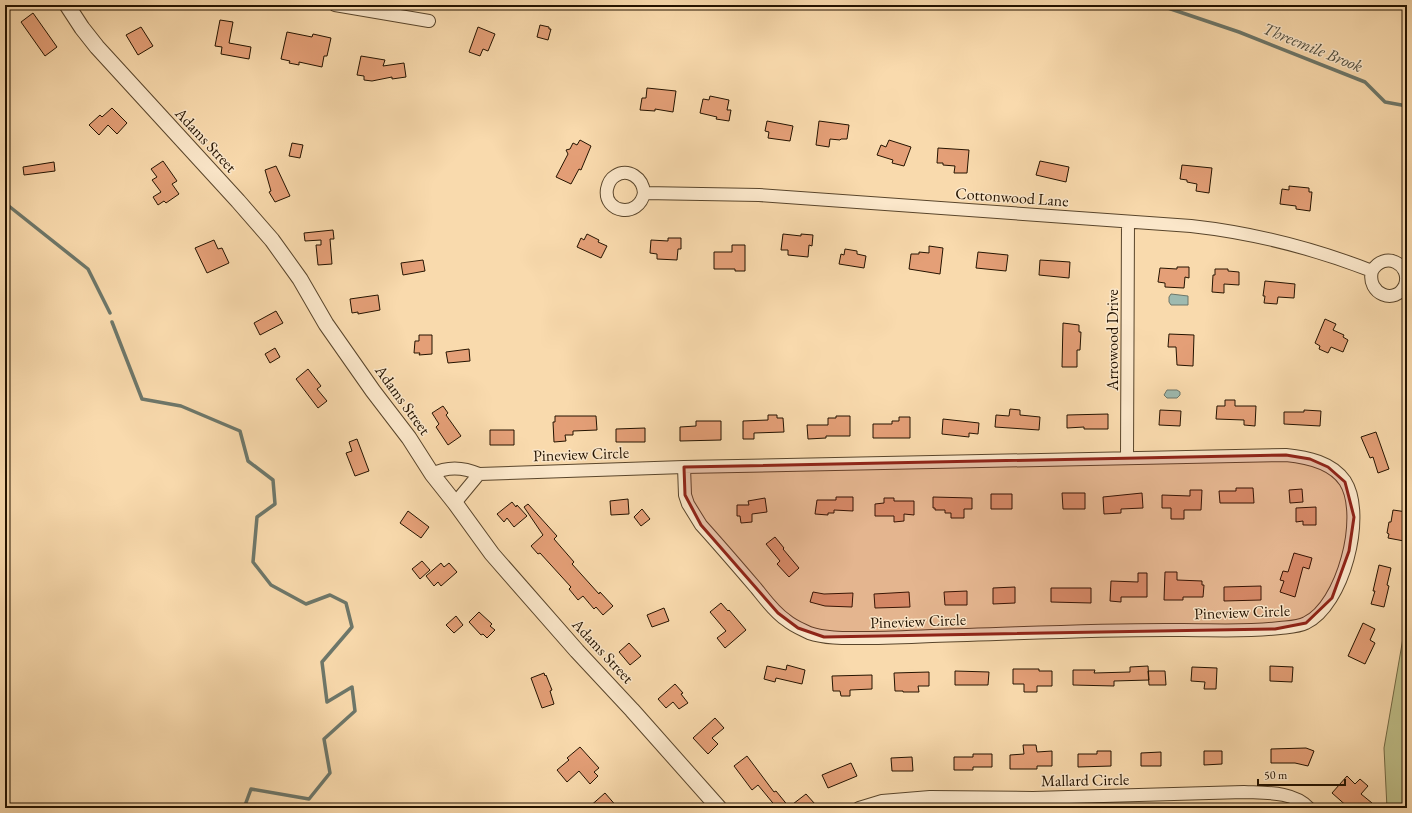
<svg xmlns="http://www.w3.org/2000/svg" width="1412" height="813" viewBox="0 0 1412 813" font-family="'EB Garamond',serif">
<rect width="100%" height="100%" fill="#f9daad"/>
<filter id="stains"><feTurbulence type="fractalNoise" baseFrequency=".005" numOctaves="4"/><feColorMatrix values="0 0 0 0 .2 0 0 0 0 .09 0 0 0 0 .02 0 0 0 .5 -.17"/></filter>
<radialGradient id="worn" r=".72"><stop offset=".6" stop-color="#630" stop-opacity="0"/><stop offset="1" stop-color="#630" stop-opacity=".3"/></radialGradient>
<path fill="#bfbf89" stroke="#726944" d="M1407,615V808H1387L1384,748Z"/>
<path fill="#9ebab0" stroke="#6d776a" d="M1171,294L1188,296V305H1171L1169,302V297Z
M1167,390H1177L1180,392V395L1177,398H1167L1164,395Z"/>
<g fill="none" stroke-linecap="round" stroke-linejoin="round">
<path stroke="#6d776a" stroke-width="3.5" d="M1159,5L1239,32L1365,82L1385,102L1407,106
M5,188V190
M5,203L88,269L110,313
M112,322L142,399L181,406L240,431L248,461L273,480L275,504L257,517L253,562L271,585L306,604L330,595L346,603L352,627L322,662L327,702L352,687L355,711L324,739L330,773L309,799L251,789L244,808"/>
</g>
<path fill="#e49f77" stroke="#241300" d="M33,13L57,47L45,56L21,22Z
M220,20L233,22L229,43L251,47L249,59L221,54L222,47L215,46Z
M540,25L549,27V29H551L548,40L537,37Z
M141,27L153,46L138,55L126,35Z
M478,27L495,34L488,51L483,49L480,56L469,52Z
M287,32L312,37L313,34L331,38L327,56H324L322,67L299,62V65L289,63L290,61L281,59Z
M361,56L385,60L383,66L404,63L406,77L392,79V77L372,81L364,80V76L357,75Z
M647,88L676,91L673,112L655,109V111L640,110L642,98H646Z
M710,96L729,100L727,110H731L729,121L716,119L717,117L700,113L703,99L709,100Z
M112,108L127,123L117,134L108,125L99,135L89,125L100,115L102,117Z
M767,121L793,126L790,141L768,138L769,132L765,131Z
M819,121L849,125L847,139H841L840,140L830,139L829,147L816,145Z
M580,140L591,146L581,170L579,169L571,184L556,177L568,154L566,150L570,149L573,143L577,145Z
M889,140L911,147L904,166L892,163L893,160L877,155L881,145L886,147Z
M292,143L303,145L300,158L289,156Z
M938,148L969,150L967,173H954L955,166L943,165V163H937Z
M163,161L177,181L172,184L179,194L166,203L164,201L158,205L153,197L161,192L152,180L157,177L151,169Z
M1040,161L1069,167L1066,182L1036,175Z
M54,162L55,171L24,175L23,167Z
M1182,165L1212,168L1209,193L1196,191L1197,184L1187,182V180L1180,179Z
M276,166L290,196L275,202L269,192L271,191L265,170Z
M1289,186L1309,188V192H1312L1310,211L1296,209V206L1280,204L1282,189L1289,190Z
M333,230L334,239H330L332,264L318,265L316,245H321V240L305,241L304,233Z
M587,234L599,240L598,242L607,246L601,258L577,247L581,238L584,240Z
M783,234L801,236V234L813,235L812,246L809,245L808,257L788,255V250H781Z
M668,238H681V249H678L677,260L657,259V254L650,253L651,240L668,241Z
M214,240L218,249L222,248L229,263L207,273L195,248Z
M732,245H745V271H735V269H714V252H732Z
M929,246L943,248L940,274L909,269L911,254H919V252L929,253Z
M845,249L857,251V254L866,256L864,268L839,264L841,254L844,255Z
M978,252L1008,255L1006,271L976,268Z
M423,260L425,271L403,275L401,263Z
M1040,260L1070,262L1069,278L1039,275Z
M1177,267H1189V278L1185,277L1184,288L1165,287V283L1158,282L1160,268L1177,269Z
M1215,269H1228V271L1239,272V285L1224,284V293L1212,292L1213,275H1215Z
M1265,281L1295,284L1294,298L1278,297L1277,304L1264,303L1265,296H1263Z
M378,295L380,310L358,314V312L352,313L350,299Z
M276,311L283,323L260,335L254,323Z
M1325,319L1336,324L1333,330L1344,335L1343,337L1348,340L1343,352L1331,347L1328,353L1319,349L1320,346L1315,343Z
M1063,323L1079,325V332H1081L1080,350H1077V367H1062Z
M1169,334L1194,335L1193,366L1177,365L1176,347H1168Z
M419,335H432V354L419,355L420,353H414L415,341H419Z
M275,348L280,357L270,363L265,354Z
M469,349L470,361L448,363L446,352Z
M308,369L321,386L317,389L327,401L318,408L296,379Z
M1225,400H1235V406H1256L1255,426L1244,425V420L1216,419L1217,406H1225Z
M443,406L448,413L446,415L461,436L448,445L436,427L439,424L432,413Z
M1010,409L1020,410V415L1040,417L1039,430L995,427L996,415L1009,416Z
M1160,410L1181,411L1180,426L1159,425Z
M1304,410L1321,411L1320,426L1284,424V412H1304Z
M1108,414V429H1084V427L1067,428V415Z
M768,415H777V418H783L784,432L754,433V439H743V421L768,420Z
M555,416H596L597,430L573,431V435H565L566,441L554,442L553,422H555Z
M836,416H850V436H826V438L808,439L807,425H828V418H836Z
M899,417H910V438H873V424H892V421H899Z
M943,419L979,423L978,434L969,433V437L942,434Z
M696,421H721V440L680,441V427L696,426Z
M645,428V442H616V429Z
M490,430H514V445H490Z
M1376,432L1389,469L1378,473L1373,457L1370,458L1361,437Z
M357,439L369,471L355,476L346,453L352,451L349,442Z
M1236,488H1253L1254,503H1220L1219,491H1236Z
M1302,489L1303,502L1290,503L1289,490Z
M1190,490H1202L1201,510H1184V519H1171V508H1162V495L1190,496Z
M1062,493H1085V509H1063Z
M1142,493L1143,508L1121,509V513L1104,514L1103,497Z
M991,494H1012V509H991Z
M836,497H853V511L834,510V513H828V515L815,514L817,500H836Z
M933,497L972,498V509H964V518H951V513H945V510H935V508H933Z
M765,498L767,512L752,514V522L741,523L740,516H737V505H749L748,501Z
M884,498H894V501H914V515L904,514V521L894,522V516H875V504L884,503Z
M628,499L629,514L611,515L610,501Z
M512,502L516,507L517,505L527,516L514,527L507,518L504,522L497,514Z
M528,504L557,536L554,539L574,562L572,564L599,594L600,592L613,606L603,615L596,607L594,609L583,596L578,600L569,589L571,587L540,553L538,554L531,546L543,535L524,507Z
M1316,507V525H1303V521L1296,522V508Z
M642,509L650,519L641,526L634,517Z
M1393,510L1407,512V524L1404,541L1388,538L1389,534L1387,533L1389,522H1391Z
M408,511L429,527L421,538L400,523Z
M775,537L784,548L783,549L799,568L789,577L777,564L780,561L766,544Z
M1294,553L1312,558L1309,569L1303,567L1295,597L1280,592L1284,581L1280,580L1283,571L1288,572Z
M422,561L430,570L420,579L412,569Z
M441,563L444,567L449,563L457,572L441,586L438,582L434,586L426,576Z
M1379,565L1391,568L1387,585L1389,586L1384,607L1371,604L1375,591H1373Z
M1165,572H1177V580L1202,581V585H1204L1203,597H1183V600H1164Z
M1138,573H1147V597H1121V602L1110,601L1111,581L1138,582Z
M1261,586V600L1224,601V587Z
M1015,587V603L993,604V588Z
M1051,588H1091V603L1051,602Z
M967,591V605H945L944,592Z
M813,592L824,594L853,593L852,607L825,606L810,602Z
M909,592L910,607L875,608L874,594Z
M721,603L728,611L729,610L746,630L725,648L717,638L726,631L710,612Z
M664,608L669,621L652,627L647,615Z
M479,612L492,624L490,626L495,630L487,638L483,634L481,635L469,622Z
M456,616L463,625L454,633L446,625Z
M1363,623L1375,629L1370,640L1375,643L1365,664L1348,656Z
M629,643L641,656L630,665L619,652Z
M787,665L805,670L802,684L776,678L775,682L764,679L767,666L786,670Z
M1148,666L1149,680L1114,681V686L1073,685V670H1095L1094,673L1130,672V667Z
M1270,666L1293,667L1292,682L1270,681Z
M1192,667L1217,668L1216,689H1204L1205,682L1191,681Z
M1013,669H1039V671H1052V686H1037V692H1024V684H1013Z
M955,671L989,672L988,685H955Z
M1148,671H1165L1166,685H1149Z
M929,672V686H918L919,692H903V691H895L894,673Z
M544,673L545,676L546,675L552,690L550,691L554,704L542,708L531,678Z
M872,675V689L850,690V696H841L840,691H833L832,676Z
M675,684L683,693L681,694L688,703L679,709L673,702L666,708L658,699Z
M715,718L724,728L712,738L718,744L708,754L693,738Z
M1023,745H1036L1037,752L1052,751V766H1037V769H1010V755L1024,754Z
M580,747L599,768L594,772L598,776L590,784L579,771L567,782L557,770L569,760L567,758Z
M1306,748L1314,751L1308,766L1295,763H1271V749Z
M1097,751H1111V766L1078,767V754H1097Z
M1204,751H1222V764L1204,765Z
M1161,752V766H1141V753Z
M973,754H992V767H973V770H954V757H973Z
M747,756L774,792L776,791L789,807L806,794L815,804L810,808H777L758,785L752,790L734,766Z
M912,757L913,771H892L891,758Z
M851,763L857,776L828,788L822,775Z
M1347,776L1355,784L1360,779L1368,786L1361,794L1372,803L1367,808H1349L1332,793Z
M605,793L618,808H588Z"/>
<g fill="none" stroke-linecap="round" stroke-linejoin="round">
<g stroke="#59452b" stroke-width="14">
<path id="minor" d="M335,5L429,21
M644,193C643,178 628,167 615,176C610,179 608,184 607,189C603,213 639,219 644,193L759,195L1191,226C1254,233 1313,248 1372,271C1366,294 1396,306 1405,285C1412,264 1384,250 1372,271
M1127,458L1128,222
M432,474C448,466 463,467 479,474L684,467L685,495L688,504L701,525C720,546 738,567 756,588C765,599 774,612 786,620C793,626 801,629 809,633C827,639 847,638 866,638C888,638 910,637 932,636C1016,634 1099,629 1183,630C1215,630 1248,632 1280,628C1288,627 1298,627 1306,623C1343,606 1367,515 1345,481C1332,462 1307,457 1286,455L684,467
M455,503L479,474
M859,808L882,801L930,797L1033,798L1244,792C1265,793 1293,791 1309,808"/>
</g>
<g stroke="#59452b" stroke-width="17">
<path id="tertiary" d="M67,5L82,28L97,47L238,201L272,240L300,279L326,324L373,391L409,438L432,474L455,503L492,554L577,651L632,710L719,808"/>
</g>
<use href="#minor" stroke="#fbe7ca" stroke-width="12"/>
<use href="#tertiary" stroke="#fbe7ca" stroke-width="15"/>
</g>
<path fill="#8f2418" fill-opacity="0.2" stroke="#8f2418" stroke-width="3" stroke-linejoin="round" d="M1286,455L1310,459L1328,467L1345,482L1354,517L1349,551L1332,598L1306,623L1275,629L824,637L798,628L778,613L701,525L685,495L684,467Z"/>
<g text-anchor="middle" dominant-baseline="central" stroke-width="3" stroke-linejoin="round" paint-order="stroke">
<g font-size="16" fill="#241300" stroke="#fbe7ca">
<text transform="translate(206 140) rotate(47)">Adams Street</text>
<text transform="translate(1012 197) rotate(4)">Cottonwood Lane</text>
<text transform="translate(1112 340) rotate(-90)">Arrowood Drive</text>
<text transform="translate(403 400) rotate(54)">Adams Street</text>
<text transform="translate(581 454) rotate(-2)">Pineview Circle</text>
<text transform="translate(1242 612) rotate(-2)">Pineview Circle</text>
<text transform="translate(918 621) rotate(-2)">Pineview Circle</text>
<text transform="translate(603 651) rotate(47)">Adams Street</text>
<text transform="translate(1085 780) rotate(-1)">Mallard Circle</text>
</g>
<g font-size="17" font-style="italic" fill="#4f4d3e" stroke="#fbe7ca">
<text transform="translate(1313 47) rotate(22)">Threemile Brook</text>
</g>
</g>
<rect width="1412" height="813" fill="none" stroke="#f9daad" stroke-width="20"/>
<rect x="6" y="6" width="1400" height="801" fill="none" stroke="#241300" stroke-width="2"/>
<rect x="10" y="10" width="1392" height="793" fill="none" stroke="#241300"/>
<path d="M1258 779v6h87v-6" fill="none" stroke="#241300" stroke-width="2"/>
<text x="1264" y="779" font-size="12" fill="#241300" stroke="#fbe7ca" stroke-width="3" paint-order="stroke">50 m</text>
<rect width="100%" height="100%" filter="url(#stains)"/>
<rect width="100%" height="100%" fill="url(#worn)"/>
</svg>
